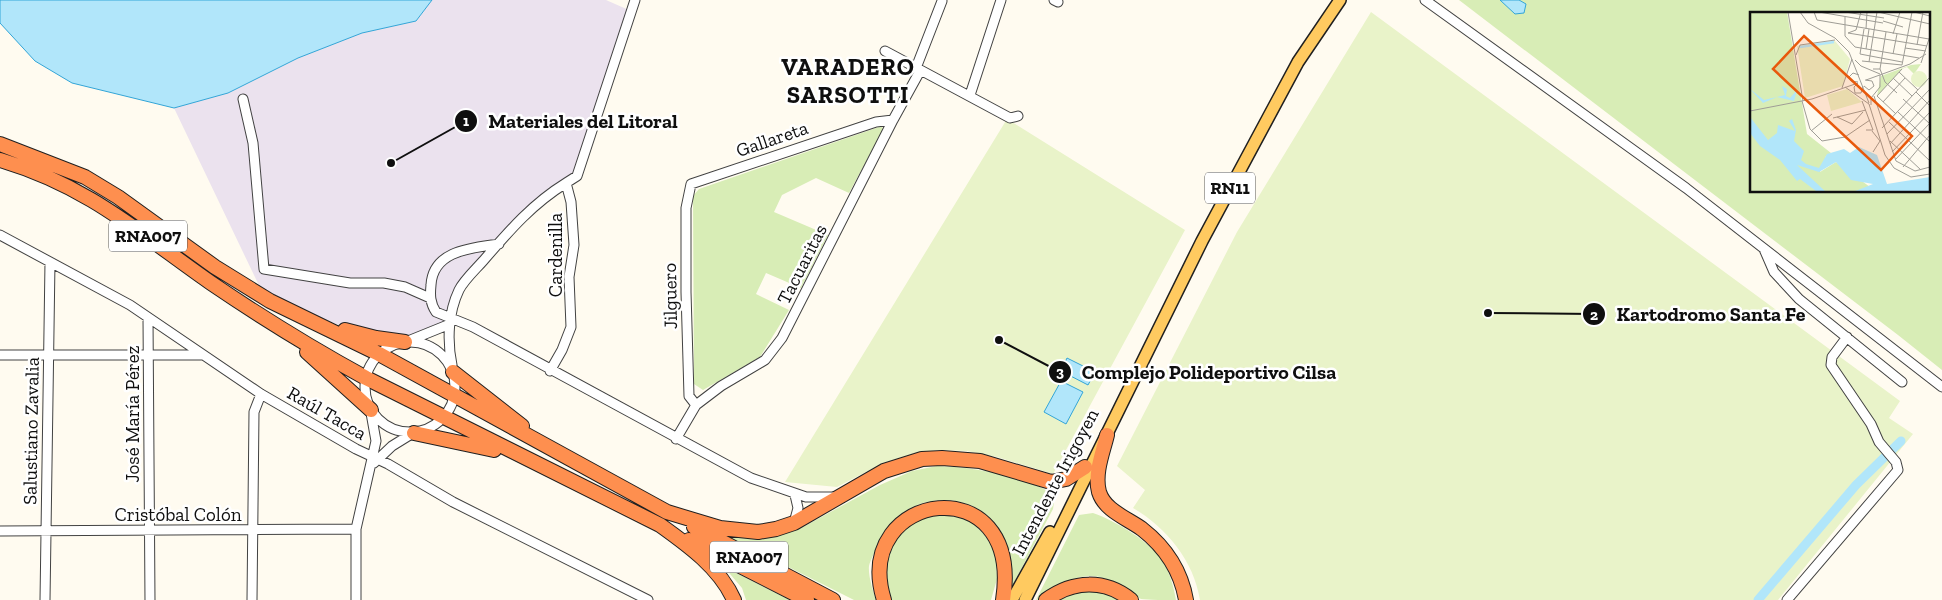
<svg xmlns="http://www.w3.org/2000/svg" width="1942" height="600" viewBox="0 0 1942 600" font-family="'Zilla Slab',serif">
<rect width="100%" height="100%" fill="#fffbf0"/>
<path fill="#ebe2ee" d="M432,0H606L631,11L577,176L545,196L460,287L451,318L405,342L367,336L264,296L174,108L228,93L298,58L362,33L416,21Z"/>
<path fill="#d8edb6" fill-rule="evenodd" d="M1459,0H1942V370L1898,335ZM1751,14H1928V191H1751Z
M882,126L883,130L849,193L816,178L782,195L774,212L828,235L801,288L766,273L756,294L789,310L760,357L703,390L694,384L693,196L699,189Z
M937,466C971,467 1027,475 1055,496L1053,509L1010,590C1010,578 1012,563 1009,551C991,483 899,484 876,548C874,554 870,561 869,566C868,576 873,591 876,600H854L717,531L766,538L803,527L880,485L912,471Z
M1093,513C1114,520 1153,543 1164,563C1170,573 1174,589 1176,600C1167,600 1148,600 1141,599C1121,589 1107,572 1081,577C1063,580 1048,598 1036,600L1079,515Z
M940,514L968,519L984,534L996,553L997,579L991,600H892C876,573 894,529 921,517C927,515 934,515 940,514Z
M724,567L790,600H746L742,588Z
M1086,589L1101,591L1121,600H1054Z"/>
<path fill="#e9f3c9" d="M1371,12L1900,401L1889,418L1913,434L1778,600H1200C1194,561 1166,527 1133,508L1145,490L1117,466L1237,232Z
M1007,119L1185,230L1053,474L997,457L967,451L940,450L915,453L883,463L837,487L785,482Z"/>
<path fill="#b1e6fa" stroke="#33a5d7" d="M0,0H432L416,21L362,33L298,58L228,93L174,108L72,83L35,61L0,23Z
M1500,0H1519L1526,4L1524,13L1515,14Z
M1067,358L1095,372L1088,385L1061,371Z
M1061,381L1083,392L1066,424L1044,412Z"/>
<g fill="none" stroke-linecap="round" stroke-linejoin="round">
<path stroke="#b1e6fa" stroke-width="9" d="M1758,600L1856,485L1901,441"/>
<g stroke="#424242" stroke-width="11">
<path id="minor" d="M1054,0L1058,2
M1425,0L1686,188L1942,387
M885,51L1010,118L1018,116
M916,68L942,1
M970,95L1001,0
M243,99L253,143L264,269L350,283H384L405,287L430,298
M0,235L130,305L261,394L356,449L388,464L453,502L648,600
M499,244C472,248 433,250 431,285C430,295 430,303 436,312L473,327L751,478L806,497H835
M1764,249L1774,272L1799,299L1902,382
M148,318L150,600
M408,341L450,324
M365 387a45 45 0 1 1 90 0a45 45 0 1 1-90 0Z
M0,355H202
M452,365C447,341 448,313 459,290C464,280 475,270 483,261C509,231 532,204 566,183
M550,371L562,350L571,327L569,277L574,245L571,202L566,183L577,176L635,0
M696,405L689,396L686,292V208L691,184L876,122L893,120
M676,439L696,405L721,386L765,360L782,338L893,120L920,71
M374,463L392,446L413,433
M794,523L798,508L795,495
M0,531L356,529
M45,600L50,262
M252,600L254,412L261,394
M356,600V529L376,441L371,413
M1787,600L1898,470L1896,462L1879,442L1871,424L1831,365L1832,357L1847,337"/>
</g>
<g stroke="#202020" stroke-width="14">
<path id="major" d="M1012,600L1050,532
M1025,600L1202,241L1298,62L1340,0"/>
</g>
<g stroke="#202020" stroke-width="16">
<path id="highway" d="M0,144L85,177L118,197L215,267L270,301L379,354L667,512L720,528L758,532L776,529L794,523L884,471L922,459L942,458L980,461L1051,482L1066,479L1085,467
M0,160C88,186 138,232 211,283C261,317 313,349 366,378L660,525C688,545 720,568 734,600
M345,330L376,338L405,342
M307,352L371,410
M453,372L522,426
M414,433L494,450
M1107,435C1103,452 1094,473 1099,492C1105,511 1127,518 1142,529C1165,547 1181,571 1186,600
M694,527L833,600
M689,540L807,600
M884,600C850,490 1024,465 1003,600
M1046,600C1073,580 1105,579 1131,600"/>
</g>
<use href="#minor" stroke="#fff" stroke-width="9"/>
<use href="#major" stroke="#ffca60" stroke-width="11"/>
<use href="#highway" stroke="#fe8f4f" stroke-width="14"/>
</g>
<g text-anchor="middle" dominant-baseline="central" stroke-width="5" stroke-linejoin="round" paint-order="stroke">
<g fill="#fff" stroke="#575757" stroke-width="1">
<rect x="1205" y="172.5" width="50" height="31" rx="4"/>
<rect x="109" y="220.5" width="78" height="31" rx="4"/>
<rect x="710" y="541.5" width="78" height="31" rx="4"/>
</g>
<g font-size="18" font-weight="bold" fill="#0f0f0f">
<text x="1230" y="188">RN11</text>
<text x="148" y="236">RNA007</text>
<text x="749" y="557">RNA007</text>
</g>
<g font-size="19" fill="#0f0f0f" stroke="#fff">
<text transform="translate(772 139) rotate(-19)">Gallareta</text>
<text transform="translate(555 255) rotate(-90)">Cardenilla</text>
<text transform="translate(802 264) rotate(-63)">Tacuaritas</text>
<text transform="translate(670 296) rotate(-91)">Jilguero</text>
<text transform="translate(327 413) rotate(30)">Raúl Tacca</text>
<text transform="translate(132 414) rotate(-90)">José María Pérez</text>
<text transform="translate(31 431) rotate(-89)">Salustiano Zavalia</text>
<text transform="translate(1055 482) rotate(-62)">Intendente Irigoyen</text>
<text x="178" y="514">Cristóbal Colón</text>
</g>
<g font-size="24" font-weight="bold" letter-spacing="1" fill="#0f0f0f" stroke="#fff">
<text x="848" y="66">VARADERO<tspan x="848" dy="28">SARSOTTI</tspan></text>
</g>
</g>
<g transform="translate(1750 12)">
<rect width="180" height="180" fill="#fffbf0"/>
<path d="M0,0H37L57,122L81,141L76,144L70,160L86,150L120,175L103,180H0ZM171,52L164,62L157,55L152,57L127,84L131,64L161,53Z" fill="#d8edb6"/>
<path d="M85,29L100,47L93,74L55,86L47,34ZM161 67a8 8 0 1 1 16 0a8 8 0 1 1-16 0ZM97,77L112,90L81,99L77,83Z" fill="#e9f3c9"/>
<path d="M32,74L37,77L36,84L40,86L47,78L44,89L27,85L13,91L0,77L14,88L35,83ZM0,105L18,128L27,121L28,113L45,119L39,109L42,107L46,118L44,129L54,139L51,148L56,152L69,156L77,142L94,137L100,141L109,135L127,143L137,172L180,165V180H103L123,172L101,168L86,150L69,160L47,153L76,180L66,179L50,167L47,169L30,148L10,134L0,121Z" fill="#b1e6fa"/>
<path fill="none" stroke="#b1e6fa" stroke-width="2.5" d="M50,35L84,30"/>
<path fill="none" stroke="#9f9d96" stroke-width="1" d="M38,0L53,89M50,0L58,11L85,26L99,40L119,91M64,0L67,8L179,27M69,0L133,11M95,0L134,6M128,0L180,12M164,0L180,4M95,5V24L105,35L169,46M133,9L153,15M114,17L110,42L152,50M116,17L117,0M98,21L177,34M98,21L106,18L111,0M143,22L150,0M167,33L173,0M155,36L176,39M116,37L119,17M143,42L147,22M46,43L50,33L85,28M105,48L111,54L130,62M112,49L152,53L162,0M119,50L127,0M171,51L180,24M123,57H130L136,20M130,57L135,70L147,81M149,60L168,78M143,66L162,84M116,68L160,52L176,42M108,70L101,69L99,65L103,61L109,63M108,71L104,75L105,81H111L113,74M114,74L119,78L124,74L122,69L115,68M95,75L119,92L135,143L144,156L161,165L180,162M92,76L102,47M166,80L180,94M124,84L146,149L165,159L180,155M127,84L152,57M127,84L146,102M153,87L180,112M52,89L60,117L72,129L95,125L120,108M112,89L123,118H116M133,90L155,66M121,93V86L130,75V63M0,99L62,87L108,71M148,100L180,130M87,105L102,112L113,100M83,106L116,98M139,110L180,149M132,116L180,65M61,119L82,102M122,119L130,129L123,140M137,122L180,77M140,129L171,158M140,132L180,88M142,140L180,100M145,148L180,111M153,155L180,123"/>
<path fill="#e8590c" fill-opacity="0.15" stroke="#e8590c" stroke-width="2.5" d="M54,24L162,124L131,158L23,57Z"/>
<rect width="180" height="180" fill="none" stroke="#0f0f0f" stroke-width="2.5"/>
</g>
<path fill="none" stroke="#0f0f0f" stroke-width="2" d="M391 163L466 121M1488 313L1594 314M999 340L1060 372"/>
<g fill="#0f0f0f" stroke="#fff" stroke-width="2">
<circle cx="391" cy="163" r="5"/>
<circle cx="1488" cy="313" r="5"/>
<circle cx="999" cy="340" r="5"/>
<circle cx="466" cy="121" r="12"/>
<circle cx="1594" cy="314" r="12"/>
<circle cx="1060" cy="372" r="12"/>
</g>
<g font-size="15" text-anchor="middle" font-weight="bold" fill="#fff">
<text x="466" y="126">1</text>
<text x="1594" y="320">2</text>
<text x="1060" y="377">3</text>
</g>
<g font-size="20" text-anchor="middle" font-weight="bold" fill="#0f0f0f" stroke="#fff" stroke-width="5" stroke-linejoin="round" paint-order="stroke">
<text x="583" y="128">Materiales del Litoral</text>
<text x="1711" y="321">Kartodromo Santa Fe</text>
<text x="1209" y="379">Complejo Polideportivo Cilsa</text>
</g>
</svg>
